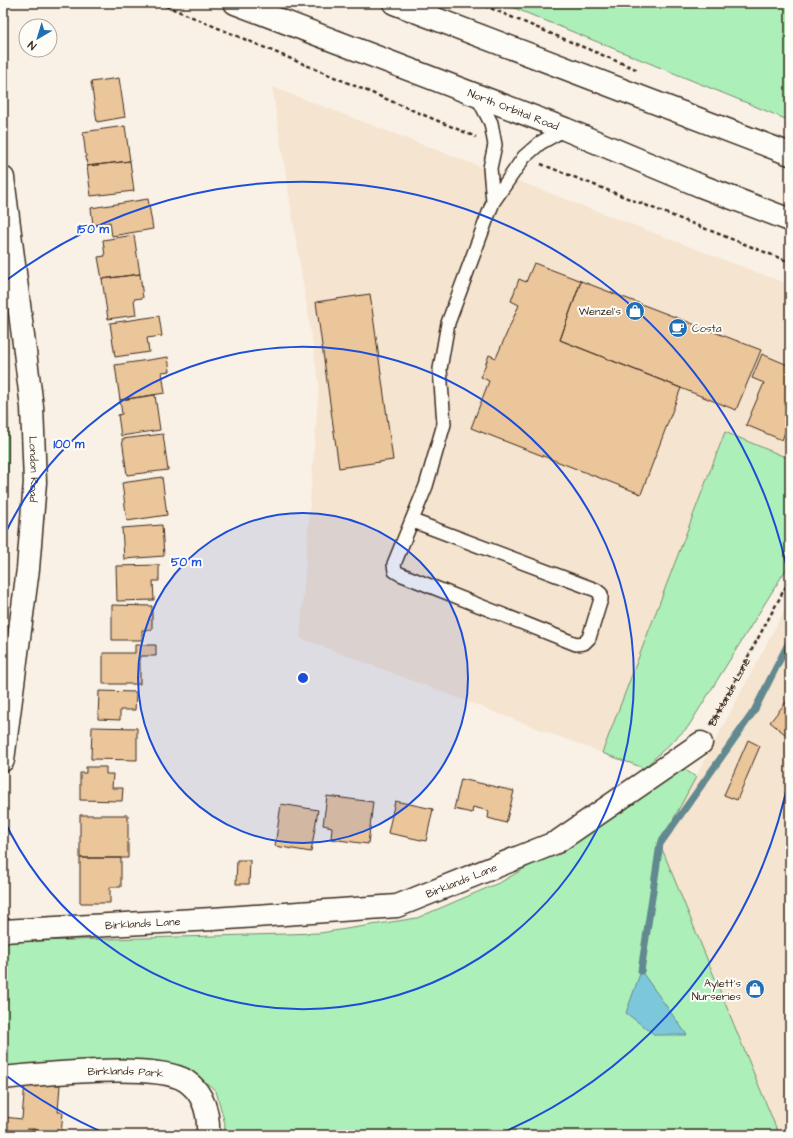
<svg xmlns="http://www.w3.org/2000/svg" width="793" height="1138" viewBox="0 0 793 1138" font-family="'Architects Daughter',sans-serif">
<rect width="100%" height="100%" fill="#f9f1e5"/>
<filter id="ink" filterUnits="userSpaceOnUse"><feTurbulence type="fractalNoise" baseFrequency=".025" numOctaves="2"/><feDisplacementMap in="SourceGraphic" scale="8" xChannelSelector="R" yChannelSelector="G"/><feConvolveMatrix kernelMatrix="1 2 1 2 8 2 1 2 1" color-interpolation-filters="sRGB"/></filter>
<g filter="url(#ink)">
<path fill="#f5e4cf" d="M272,87L790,285V459L725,432L602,753L300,638L319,384Z
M790,600V1135H779L660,844Z"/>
<path fill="#adefb9" stroke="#748c6c" d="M502,3H790V121L752,105Z
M3,362C10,416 11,472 3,526Z
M725,432L790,459V563L688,727L644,768L602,753Z
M681,767L696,777L660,844L779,1135H224L225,1124L216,1091L194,1072L157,1061L107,1060L3,1067V942L320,933L417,918L501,882L622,812Z"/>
<path fill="#7cc8da" stroke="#62898f" d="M641,971L687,1035H655L626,1013Z"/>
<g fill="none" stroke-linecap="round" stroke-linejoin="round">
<path stroke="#62898f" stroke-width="7" d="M641,971L660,844L754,711L790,640"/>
</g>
<path fill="#ebc69b" stroke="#3b2a1e" d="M119,78L125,117L97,122L91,82Z
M125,126L130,161L87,166L83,132Z
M130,161L134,191L91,196L87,166Z
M148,199L153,229L112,236L110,222L93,225L91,208Z
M134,235L140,274L102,279L98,257L105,256L103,240Z
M534,263L581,281L560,340L681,388L641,494L471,428L489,381L481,377L489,355L496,358L519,305L511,301L519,279L526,282Z
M140,274L143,298L134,299L136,315L108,319L102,279Z
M581,281L761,350L736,410L560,340Z
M370,294L393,460L339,468L316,302Z
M159,316L162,336L147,338L149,352L115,357L110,323Z
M762,354L790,366V420L782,440L746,425L764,383L752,378Z
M168,357L170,371L162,372L165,393L120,400L115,365Z
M155,395L160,430L121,436L118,415L122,414L120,400Z
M163,434L168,470L127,475L122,439Z
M162,477L167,515L127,521L122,483Z
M162,525L164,556L124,559L122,528Z
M159,565V581H153L154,600L117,601L116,566Z
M112,605L152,606V630H142V640H112Z
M135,645H156V656H140V684H103V653H135Z
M99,691L136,692L135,710H120V720L98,719Z
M790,697V738L770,722Z
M92,727L137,728V760L91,759Z
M748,740L760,746L737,800L724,795Z
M86,767H106V774H113L112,788H123L122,801L80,800V773H86Z
M461,779L514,791L506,823L488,818L489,811L473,807L472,813L454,809Z
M327,796L373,802L368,844L331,839L332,827L323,825Z
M395,801L433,809L426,841L388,833Z
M281,804L318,810L311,852L275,846Z
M80,815H128V858H80Z
M80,858H121V887H110V903H80Z
M237,860H250L249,884H236Z
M25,1082L60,1085L58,1112H63L61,1135H36V1129H26L25,1135H3L4,1117L22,1119Z"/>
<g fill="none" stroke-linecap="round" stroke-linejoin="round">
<g stroke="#3b2a1e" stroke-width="16">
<path id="lane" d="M477,96L491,123L495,145L490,168L493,202
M413,521L596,590L601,594V599L589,638L584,643L576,644L400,574L395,571L394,564L426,486L444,424L440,369L448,323L493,202L524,157L540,143L565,129"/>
</g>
<g stroke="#3b2a1e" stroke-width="25">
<g id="street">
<path id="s2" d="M3,178L32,407L35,482L28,569L3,760"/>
<path id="s3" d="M3,931L213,919L397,906L557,842L701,743"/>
<path id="s4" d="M3,1078C39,1074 158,1062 186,1081C204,1093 209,1115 208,1135"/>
</g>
</g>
<g stroke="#3b2a1e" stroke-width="25">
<g id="highway">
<path id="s5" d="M235,3L565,129L701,186L790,220"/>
<path d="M394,3L790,154"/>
</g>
</g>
<g stroke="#3b2a1e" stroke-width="2.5" stroke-dasharray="4 3" stroke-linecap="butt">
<path d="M159,3L476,137"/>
<path d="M478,3L638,70"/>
<path d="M3,7L8,3"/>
<path d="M541,164L790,262"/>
<path id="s1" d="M711,725L790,579"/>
</g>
<use href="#lane" stroke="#fdfcf7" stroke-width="13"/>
<use href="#street" stroke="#fdfcf7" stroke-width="22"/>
<use href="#highway" stroke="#fdfcf7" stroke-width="22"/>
</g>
</g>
<circle cx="303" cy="678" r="165" fill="#1d4ed8" fill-opacity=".12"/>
<g fill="none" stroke="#1d4ed8" stroke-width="2">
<circle cx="303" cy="678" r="165"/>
<path d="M3 538A331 331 0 1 1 3 818"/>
<path d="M790 773A496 496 0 0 1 497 1135M109 1135A496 496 0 0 1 4 1074M4 282A496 496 0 0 1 790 583"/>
</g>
<defs>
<g id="shop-disc" transform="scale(1)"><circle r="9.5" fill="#1f6fb2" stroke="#fdfcf7"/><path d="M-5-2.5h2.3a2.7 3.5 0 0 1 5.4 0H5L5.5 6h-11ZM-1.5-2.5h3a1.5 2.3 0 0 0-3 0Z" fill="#fff"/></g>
<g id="cafe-disc" transform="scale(1)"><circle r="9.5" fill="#1f6fb2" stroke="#fdfcf7"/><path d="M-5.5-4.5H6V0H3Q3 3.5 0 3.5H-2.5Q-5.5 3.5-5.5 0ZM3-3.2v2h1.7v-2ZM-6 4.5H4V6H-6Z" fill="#fff"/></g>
</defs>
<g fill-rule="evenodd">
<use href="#shop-disc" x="635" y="311"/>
<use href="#cafe-disc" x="678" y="328"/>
<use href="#shop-disc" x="755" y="989"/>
</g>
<g text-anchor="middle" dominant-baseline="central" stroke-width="4" stroke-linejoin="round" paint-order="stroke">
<g font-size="11" fill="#3b2a1e" stroke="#fdfcf7">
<text stroke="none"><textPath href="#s5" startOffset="298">North Orbital Road</textPath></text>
<text stroke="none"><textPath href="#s2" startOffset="293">London Road</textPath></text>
<text stroke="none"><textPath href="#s1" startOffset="38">Birklands Lane</textPath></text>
<text stroke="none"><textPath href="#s3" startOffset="464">Birklands Lane</textPath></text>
<text stroke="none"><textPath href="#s3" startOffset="140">Birklands Lane</textPath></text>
<text stroke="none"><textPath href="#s4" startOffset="123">Birklands Park</textPath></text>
</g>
<g font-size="11" fill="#3b2a1e" stroke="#fdfcf7" text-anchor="end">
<text x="621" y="311">Wenzel's</text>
<text x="692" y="328" text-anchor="start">Costa</text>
<text x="741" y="983">Aylett's<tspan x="741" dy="13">Nurseries</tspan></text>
</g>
</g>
<circle cx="303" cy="678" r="6" fill="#1d4ed8" stroke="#fdfcf7" stroke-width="2"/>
<g font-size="12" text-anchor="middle" font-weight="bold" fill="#1d4ed8" stroke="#fdfcf7" stroke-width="4" stroke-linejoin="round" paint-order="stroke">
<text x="93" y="233">150 m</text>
<text x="69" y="448">100 m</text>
<text x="186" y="566">50 m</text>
</g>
<rect width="793" height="1138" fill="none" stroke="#fdfcf7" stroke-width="16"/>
<rect x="8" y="8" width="777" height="1122" fill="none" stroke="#3b2a1e" stroke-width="1.5" filter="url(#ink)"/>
<g transform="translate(38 38) rotate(218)"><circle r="19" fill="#fdfcf7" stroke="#afa8a0"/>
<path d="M0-3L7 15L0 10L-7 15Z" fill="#1f6fb2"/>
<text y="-6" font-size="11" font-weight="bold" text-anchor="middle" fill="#3b2a1e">N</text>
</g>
</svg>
